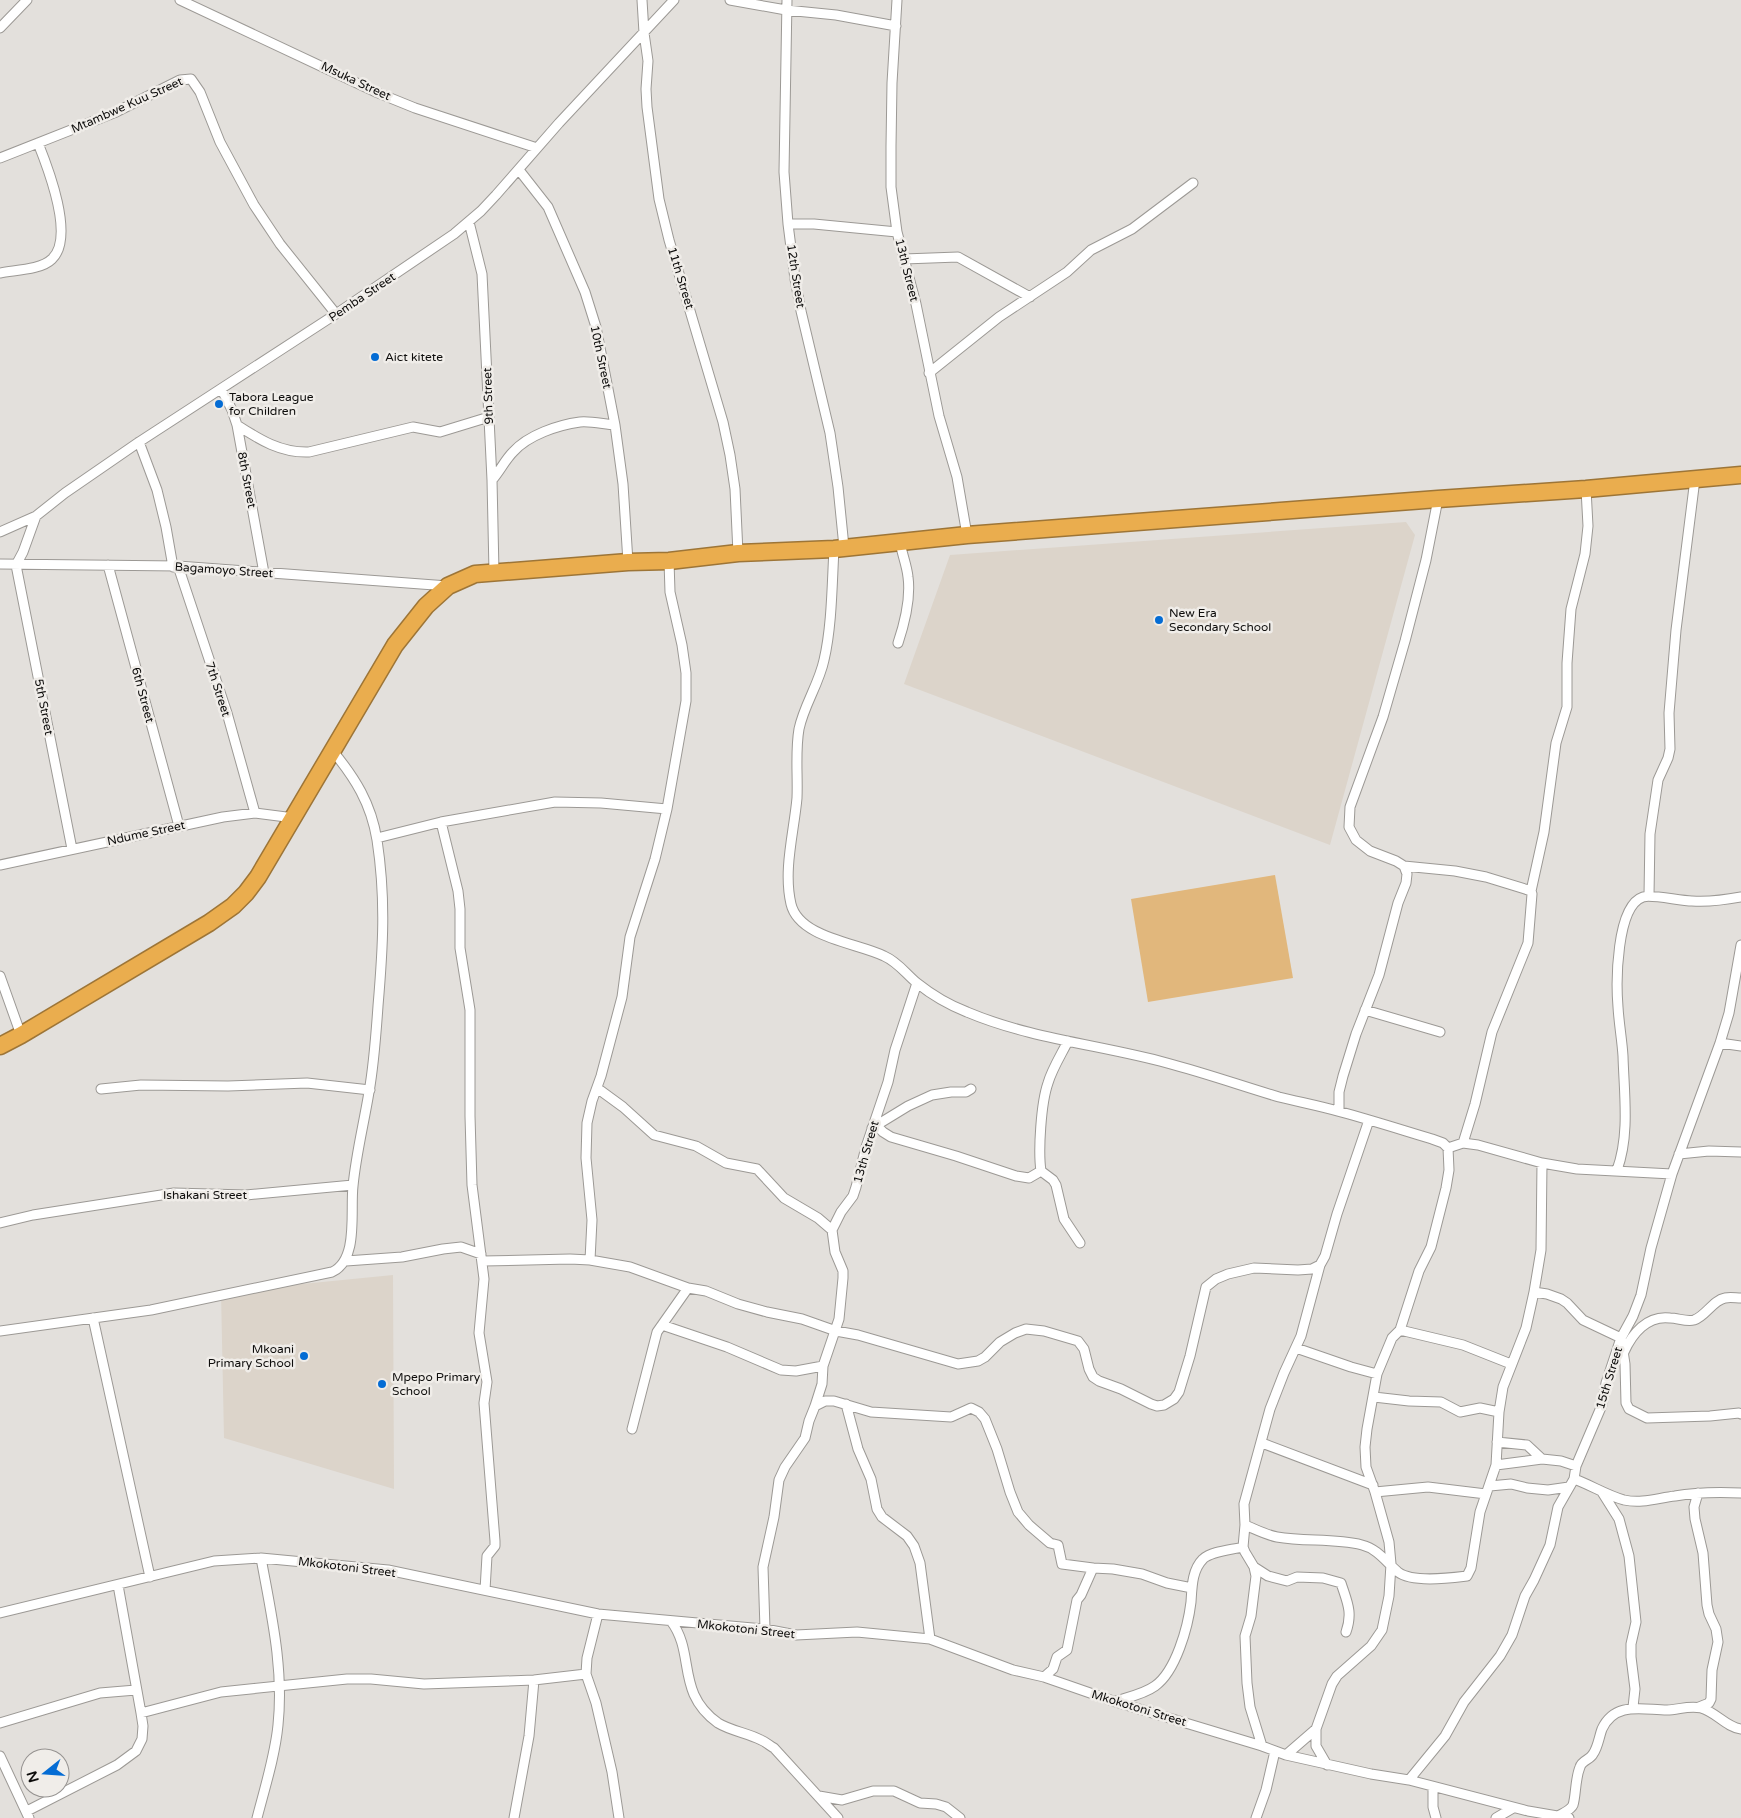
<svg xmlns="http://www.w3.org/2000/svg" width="1741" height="1818" viewBox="0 0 1741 1818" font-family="'Varela Round',sans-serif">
<rect width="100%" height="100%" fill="#e3e0dc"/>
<path fill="#dcd4ca" d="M1406,522L1415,535L1330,845L904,684L950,555Z
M393,1275L394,1489L224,1438L221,1292Z"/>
<path fill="#e1b77c" d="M1275,875L1293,978L1148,1002L1131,899Z"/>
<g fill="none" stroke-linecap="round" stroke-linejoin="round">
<g stroke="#9c9995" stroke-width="11">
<path id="street" d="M180,0L378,93L415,108L537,148
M642,0L644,33L648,61L646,89L647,107L659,199L669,240L723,422L730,455L735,489L738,553
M730,0L786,10L836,15L896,26
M787,0L784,172L788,224L795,279L801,311L830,433L838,487L844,547
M897,0L892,83L891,146V187L897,232L916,304L939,416L957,477L967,535
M0,28L27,0
M0,158L114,113L180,80L191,79L200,92L220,142L254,205L280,244L336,314
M519,170L548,207L585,292L596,327L615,425L623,484L628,562
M469,222L482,274L492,480L494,572
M788,224H814L897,232
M904,259L958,257L1030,297
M0,273C15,270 41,270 52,259C75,237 48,168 38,143
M929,373L999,317L1067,272L1091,250L1132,229L1193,183
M222,390L232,410L237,425L264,573
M237,425C260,440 281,453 309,452L413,427L440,432L489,417
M139,442L157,490L166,527L173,567
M492,480C500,471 505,460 513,452C528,435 558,425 580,422C591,421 603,424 615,425
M36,516L23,552L16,565L72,849
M0,532L36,516L65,493L139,442L336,314L454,234L481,211L496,195L559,123L674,0
M834,549C832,583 832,626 824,660C819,684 804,705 799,729C795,752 798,775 797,798C794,832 783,870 791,904C799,938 858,943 884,956C898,962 906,974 917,983C932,995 949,1005 967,1012C1031,1039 1101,1045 1167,1063C1205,1073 1242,1086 1279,1097C1299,1102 1320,1106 1341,1112C1371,1120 1402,1130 1432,1139L1443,1143L1448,1148L1449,1170L1446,1188L1431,1247L1419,1271L1400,1330L1392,1338L1377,1374L1367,1429L1365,1447L1366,1467L1375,1492L1389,1542L1391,1564L1389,1596L1382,1630L1371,1646L1337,1676L1332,1684L1316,1729L1286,1755
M0,564L178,566L448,586
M108,565L179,826
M178,566L227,713L255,813
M898,643C905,622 911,599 908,577C907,566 902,554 900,542
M441,822L458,891L460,909V948L470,1010V1116L472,1185L484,1279L479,1333L487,1382L484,1403L495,1541V1546L487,1556L485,1590
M377,838L441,822L555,802L601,803L667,809
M0,865L223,817L255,813L294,818
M1404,866L1455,871L1486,877L1525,889L1531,891L1532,894L1528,943L1492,1032L1475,1104L1463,1143
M1531,891L1544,832L1556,743L1567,707V663L1571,609L1585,554L1588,526L1586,489
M1649,895L1650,834L1658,780L1668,758L1670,749L1669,713L1676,630L1695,479
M0,976L21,1035
M1365,1010L1440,1032
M1068,1041C1061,1055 1052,1069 1048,1083C1041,1103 1038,1151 1041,1171L1053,1180L1056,1185L1064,1219L1080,1243
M1720,1043L1741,1046
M597,1088L623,1107L654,1135L696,1146L726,1163L757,1169L784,1198L818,1218L832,1230
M101,1089L141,1085L228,1086L307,1083L370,1090
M1339,1111V1092L1343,1076L1356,1034L1379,975L1398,903L1406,883L1407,874L1404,866L1396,861L1370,851L1356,840L1349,827L1350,807L1383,717L1405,641L1426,560L1438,499
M876,1125L883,1132L891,1137L956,1156L1016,1176L1029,1178L1041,1171
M872,1128L908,1106L932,1095L951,1092H966L971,1089
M1448,1148L1463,1143L1478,1145L1542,1163L1577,1169L1672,1174
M1679,1154L1709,1151L1741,1152
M1617,1170C1630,1135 1624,1093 1623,1056C1622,1040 1619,1024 1618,1007C1616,983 1616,906 1643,897C1651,894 1680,901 1692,901C1708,902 1725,900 1741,897
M0,1223L33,1215L174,1193L246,1195L353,1185
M590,1260L592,1220L586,1158L587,1123L592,1101L601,1076L622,997L630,937L655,859L667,809L686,701V673L682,645L670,592L669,561
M346,1261L402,1257L443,1249L461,1247L481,1254
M483,1261L570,1259L590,1260L630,1267L688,1288L706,1291L738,1304L767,1312L802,1319L836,1331L858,1335L958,1364L978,1361L985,1357L1000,1342L1015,1333L1026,1329L1044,1331L1078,1341L1084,1349L1089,1369L1093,1377L1099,1381L1121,1389L1151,1404L1157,1406L1164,1405L1174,1399L1179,1392L1190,1356L1206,1287L1216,1279L1228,1274L1254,1268L1298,1270L1312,1269L1320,1265L1325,1256L1337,1214L1369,1120
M1534,1292L1547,1294L1561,1299L1567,1303L1583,1320L1621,1338L1625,1364L1626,1403L1629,1409L1647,1418L1710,1416L1739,1413L1741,1414
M93,1318L150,1577
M662,1325L727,1347L781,1370L796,1371L823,1366
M1400,1330L1463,1345L1511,1364
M0,1331L151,1310L332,1272C359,1260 350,1211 353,1186C356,1154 364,1123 369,1092C374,1064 376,1035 378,1006C383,947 386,899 377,840C371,803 355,778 332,750
M1296,1348L1351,1367L1377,1374
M1624,1352C1632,1334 1647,1315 1670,1318C1678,1318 1686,1322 1694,1320C1706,1316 1713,1300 1725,1298C1730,1297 1736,1298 1741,1298
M1374,1397L1409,1401L1441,1402L1460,1412L1480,1408L1499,1412
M846,1404L858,1449L871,1479L877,1509L882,1517L907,1536L914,1546L920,1563L930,1639
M815,1406L822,1384L823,1366L839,1319L843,1278V1271L835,1252L832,1230L841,1212L853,1196L856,1187L866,1147L888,1082L895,1050L917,983
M632,1429L657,1332L688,1288
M1497,1442L1527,1445L1542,1459L1561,1461L1576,1466
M1262,1443L1373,1485
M1496,1465L1542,1459
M1574,1479C1591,1485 1606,1495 1624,1500C1642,1504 1658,1498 1675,1496C1697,1492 1719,1492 1741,1493
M1490,1486L1511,1484L1527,1488L1548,1490L1569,1487
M1375,1492L1428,1487L1486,1494
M1602,1492L1619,1519L1629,1556L1636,1622L1631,1644V1657L1635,1689L1633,1707
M1698,1493L1694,1507L1695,1519L1703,1553L1707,1605L1709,1614L1716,1629L1718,1642L1712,1670L1711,1699L1709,1703L1699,1707
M1245,1525C1255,1529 1266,1535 1277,1537C1305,1542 1334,1538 1362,1545C1378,1549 1386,1562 1398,1572C1412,1583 1450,1578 1467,1576L1471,1568L1480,1512L1496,1465L1499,1412L1503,1387L1526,1328L1534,1292L1541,1250L1542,1163
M1254,1567L1268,1576L1287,1581L1297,1577L1323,1578L1341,1583C1347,1602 1353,1612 1346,1632
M0,1613L214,1561L261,1558L388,1570L598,1614L765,1629L796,1635L857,1632L930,1639L1013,1670L1044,1677L1116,1702L1262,1746L1286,1755L1371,1774L1409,1780L1528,1811L1569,1818
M598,1614L587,1658L586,1674L596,1703L612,1772L619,1818
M671,1621C696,1654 675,1692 718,1723C731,1731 748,1733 761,1740C766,1742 770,1746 774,1748L838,1818
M765,1629L763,1567L774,1517L779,1480L785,1467L805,1438L809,1421L815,1406L825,1401H834L871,1412L951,1417L971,1408L979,1412L985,1419L997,1449L1010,1492L1018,1512L1029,1525L1050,1543L1058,1545L1062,1564L1093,1568
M1044,1677L1053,1669L1057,1657L1067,1650L1077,1600L1081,1595L1093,1568L1113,1569L1142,1574L1167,1583L1192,1588
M1116,1701C1129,1697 1144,1694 1155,1686C1176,1671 1188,1627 1191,1602C1192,1587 1192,1570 1203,1559C1212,1551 1231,1550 1243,1547
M141,1713L221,1692L347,1679H371L424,1684L534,1680L586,1674
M0,1723L100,1693L136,1690
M1316,1729V1746L1327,1765
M1262,1746L1250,1707L1247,1683L1245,1636L1251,1616L1256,1576L1254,1567L1245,1552L1243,1547L1245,1525L1244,1504L1270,1409L1284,1373L1301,1336L1320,1265
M0,1756L29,1818
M1409,1780L1445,1736L1464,1702L1500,1656L1512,1635L1525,1596L1534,1580L1550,1545L1558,1507L1574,1479L1576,1466L1602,1405L1606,1383L1621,1338L1633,1316L1641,1295L1651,1248L1672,1174L1720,1043L1729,1013L1741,945
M1433,1787V1807L1436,1818
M819,1796L842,1800L873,1791H894L920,1803L936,1804L946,1807L960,1818
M27,1811L117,1765L136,1751L142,1739L143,1726L141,1713L118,1585
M1558,1816C1563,1813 1571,1810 1573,1805C1576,1796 1575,1779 1580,1767C1582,1760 1590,1760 1593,1754C1598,1747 1599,1737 1602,1729C1615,1701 1643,1710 1667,1710C1678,1710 1689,1705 1701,1708C1716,1712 1726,1727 1741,1729
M257,1818C265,1787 275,1756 278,1725C284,1668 271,1613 261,1558
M514,1818L529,1736L534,1680
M1256,1818L1266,1790L1275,1751
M1496,1818L1513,1808"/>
</g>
<g stroke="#9d7537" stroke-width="19">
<path id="highway" d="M0,1046L21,1035L209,923L233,906L246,893L258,877L395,645L426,606L448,586L475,574L628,562L669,561L738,553L834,549L967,535L1438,499L1586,489L1741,475"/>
</g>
<use href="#street" stroke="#fff" stroke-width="9"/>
<use href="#highway" stroke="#eaad4e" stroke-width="16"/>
</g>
<g fill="#046cd4" stroke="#f0ede9" stroke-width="2">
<circle cx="375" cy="357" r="5"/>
<circle cx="219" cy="404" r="5"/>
<circle cx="1159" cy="620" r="5"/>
<circle cx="304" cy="1356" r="5"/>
<circle cx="382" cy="1384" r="5"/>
</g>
<g text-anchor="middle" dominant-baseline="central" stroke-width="5" stroke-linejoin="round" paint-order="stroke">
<g font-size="12" fill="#0e0d0c" stroke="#f0ede9">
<text transform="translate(356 81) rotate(25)">Msuka Street</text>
<text transform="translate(127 105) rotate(-24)">Mtambwe Kuu Street</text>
<text transform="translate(907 270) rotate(76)">13th Street</text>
<text transform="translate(796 276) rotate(81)">12th Street</text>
<text transform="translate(681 278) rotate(73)">11th Street</text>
<text transform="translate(362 297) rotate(-34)">Pemba Street</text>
<text transform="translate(601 357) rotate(78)">10th Street</text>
<text transform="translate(488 396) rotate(-92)">9th Street</text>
<text transform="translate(247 480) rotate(79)">8th Street</text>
<text transform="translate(224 570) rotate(4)">Bagamoyo Street</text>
<text transform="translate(218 689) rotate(72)">7th Street</text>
<text transform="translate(143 695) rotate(75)">6th Street</text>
<text transform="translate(44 707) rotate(79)">5th Street</text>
<text transform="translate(146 833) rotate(-12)">Ndume Street</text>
<text transform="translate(866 1152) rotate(-74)">13th Street</text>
<text x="205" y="1195">Ishakani Street</text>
<text transform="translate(1609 1378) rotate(-73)">15th Street</text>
<text transform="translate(347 1567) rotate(7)">Mkokotoni Street</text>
<text transform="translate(746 1629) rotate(6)">Mkokotoni Street</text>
<text transform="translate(1139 1708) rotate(17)">Mkokotoni Street</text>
</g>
<g font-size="12" fill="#0e0d0c" stroke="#f0ede9" text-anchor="start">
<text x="385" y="357">Aict kitete</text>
<text x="229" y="397">Tabora League<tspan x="229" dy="14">for Children</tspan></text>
<text x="1169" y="613">New Era<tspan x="1169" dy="14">Secondary School</tspan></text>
<text x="294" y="1349" text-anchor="end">Mkoani<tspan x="294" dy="14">Primary School</tspan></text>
<text x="392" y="1377">Mpepo Primary<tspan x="392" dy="14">School</tspan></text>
</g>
</g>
<g transform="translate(45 1773) rotate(253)"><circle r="24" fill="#f0ede9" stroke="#969391"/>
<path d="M0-4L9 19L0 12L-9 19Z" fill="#046cd4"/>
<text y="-8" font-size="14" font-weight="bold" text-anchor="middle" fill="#0e0d0c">N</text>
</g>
</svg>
